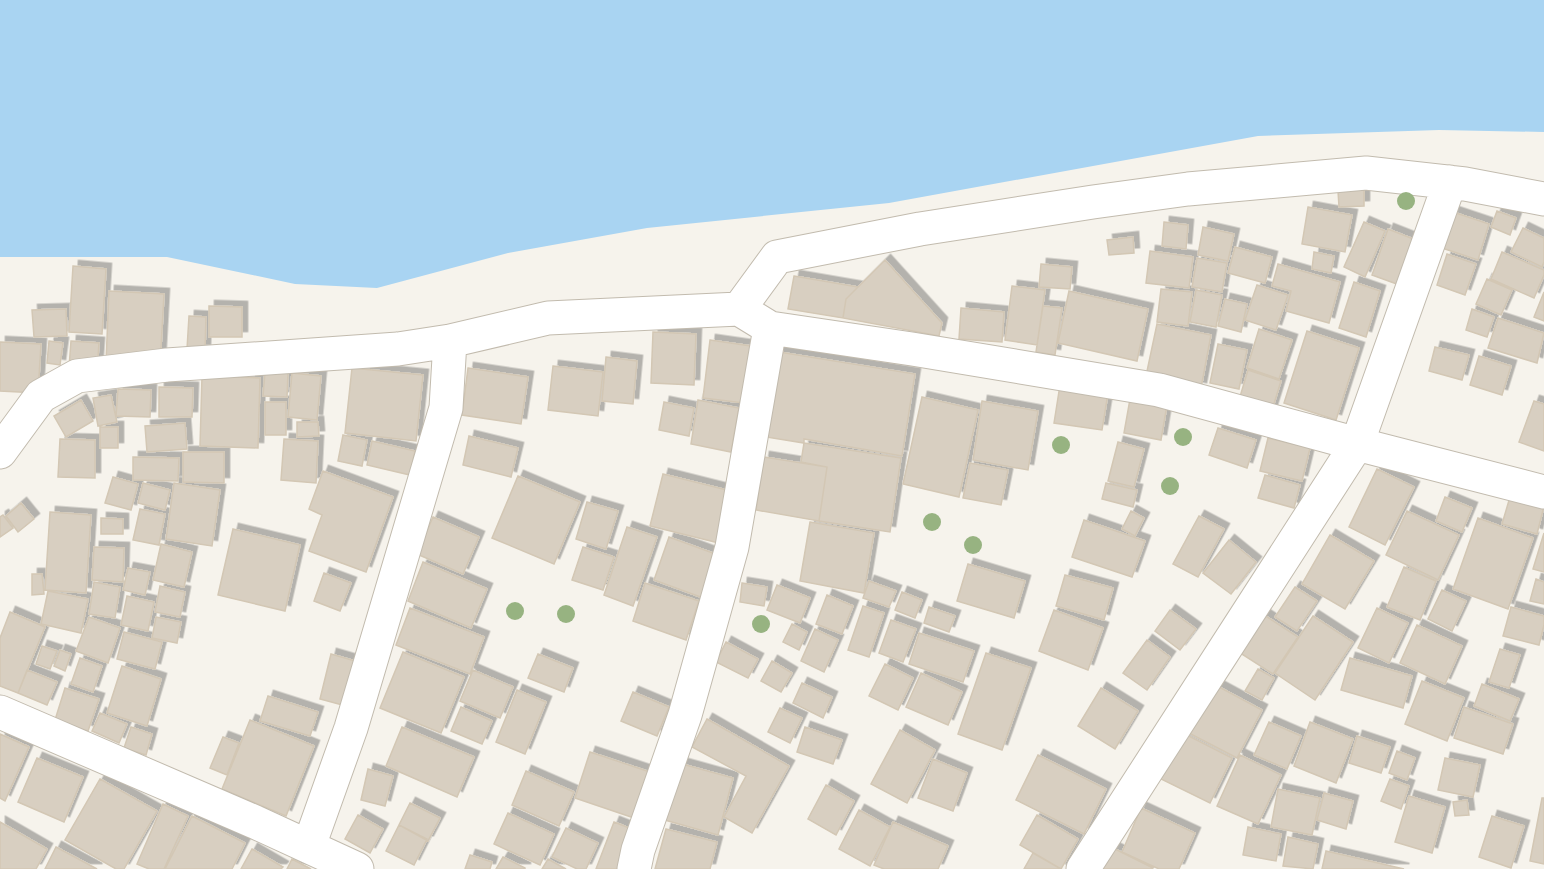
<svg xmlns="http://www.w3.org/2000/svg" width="1544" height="869" viewBox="0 0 1544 869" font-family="'Exo 2',sans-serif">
<defs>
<filter id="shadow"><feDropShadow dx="5.5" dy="-5.5" stdDeviation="0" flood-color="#0004"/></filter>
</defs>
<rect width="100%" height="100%" fill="#f6f3ec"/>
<path fill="#a9d4f2" d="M0,0H1544V132L1439,130L1258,136L889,203L647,228L508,253L377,288L295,284L167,257H0Z"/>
<path fill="#d8cfc1" stroke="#d3c7b4" stroke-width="1.5" filter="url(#shadow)" d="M1364,190V206L1339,207L1338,191Z
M1308,207L1352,215L1345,252L1302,244Z
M1450,211L1489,224L1478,260L1439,247Z
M1497,211L1516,218L1510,235L1491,227Z
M1164,222L1188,225L1186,249L1162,246Z
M1364,222L1385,231L1365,277L1344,267Z
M1203,227L1234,234L1228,261L1198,255Z
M1523,228L1544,238V262L1542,267L1511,252Z
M1388,229L1421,242L1405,287L1372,275Z
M1133,237L1134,253L1109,255L1107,240Z
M1235,247L1272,257L1265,283L1228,273Z
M1150,251L1193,257L1189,288L1146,283Z
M1314,252L1334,256L1331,273L1312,269Z
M1502,252L1544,270V275L1534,298L1491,279Z
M1447,254L1476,264L1465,295L1437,285Z
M1197,258L1227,263L1222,292L1192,287Z
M885,260L942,323L939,336L843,318L846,299Z
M1041,264L1072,267L1070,289L1039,287Z
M1278,264L1340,282L1329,323L1286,311L1291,291L1272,286Z
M73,266L106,269L102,334L69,332Z
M794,276L858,287L846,299L843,318L788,309Z
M1487,279L1512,290L1501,315L1476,304Z
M1354,282L1380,291L1366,337L1339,328Z
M1257,285L1288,295L1276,330L1245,320Z
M1012,286L1045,290L1037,345L1005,340Z
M1161,289L1192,292L1188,326L1157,322Z
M1196,290L1222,295L1216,327L1190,322Z
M109,291L164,294L160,365L106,362Z
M1069,291L1148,309L1137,361L1058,343Z
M1544,292V321L1534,317Z
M1225,299L1247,304L1241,332L1218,326Z
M209,306L242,307V337H209Z
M1043,306L1062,308L1055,355L1036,352Z
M961,308L1004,312L1002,342L959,339Z
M66,309L67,336L34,337L32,310Z
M1472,309L1494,317L1487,337L1466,330Z
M189,316L206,317L205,350L187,349Z
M1498,318L1544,333L1537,363L1488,348Z
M1157,324L1211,335L1201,388L1146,376Z
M1259,329L1292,340L1279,379L1247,368Z
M1307,331L1359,348L1336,420L1284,403Z
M653,332L696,334L694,385L651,383Z
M710,340L751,346L744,403L703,398Z
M49,341L63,343L60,365L47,363Z
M71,341L99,343L97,371L69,368Z
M0,342L41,344L38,393L0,391Z
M1218,344L1247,350L1239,389L1210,383Z
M1435,347L1469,355L1462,380L1429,371Z
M779,352L915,374L902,456L804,439V443L766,437Z
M1479,356L1511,366L1502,395L1470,385Z
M606,357L637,361L633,404L602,401Z
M553,366L603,372L598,416L548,410Z
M352,368L423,375L416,441L345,433Z
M468,368L528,377L521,424L462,415Z
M1248,370L1281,381L1272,410L1239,400Z
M265,372L288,373L287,397L263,396Z
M292,373L321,376L317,420L288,417Z
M202,376L260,378L258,448L200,446Z
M1060,385L1108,393L1102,430L1054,423Z
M159,387L193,388L192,417H159Z
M118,389L151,390L150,417L116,416Z
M111,395L117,422L98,426L93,398Z
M922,397L978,410L959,497L903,484Z
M1130,399L1167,405L1161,440L1124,433Z
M81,400L93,421L66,437L54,416Z
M698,400L739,408L731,452L691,444Z
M982,401L1038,411L1028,470L973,460Z
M1534,401L1544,404V451L1519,442Z
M265,402H286V435H265Z
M664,402L694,408L689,436L659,430Z
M297,422H318L319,436L297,437Z
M185,423L187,449L147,452L145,426Z
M100,427H118V448H100Z
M1218,428L1256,440L1247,468L1209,455Z
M343,435L367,440L362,466L338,461Z
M469,436L518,448L511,477L463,465Z
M1268,438L1310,448L1302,481L1260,471Z
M60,439L95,440V478L58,477Z
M284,439L318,441L316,483L281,480Z
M372,441L415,451L410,475L367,465Z
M1118,442L1144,449L1134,487L1108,481Z
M804,443L901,458L890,532L819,521L827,467L801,462Z
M183,452H224V483L183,482Z
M133,457L179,458L178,481L133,480Z
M764,457L827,467L819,521L756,510Z
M970,463L1008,470L1001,505L963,498Z
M1377,469L1414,487L1385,545L1349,527Z
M323,471L393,497L366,572L309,551L322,515L309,509Z
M663,474L735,492L723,544L650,526Z
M1265,475L1300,485L1294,508L1258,498Z
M518,476L580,502L554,564L492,538Z
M113,477L138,484L131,510L105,503Z
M143,483L170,490L165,510L138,503Z
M174,483L220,490L212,546L166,539Z
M1106,483L1137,490L1133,507L1102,499Z
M1445,497L1472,508L1462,532L1436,521Z
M1510,497L1544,506L1537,534L1502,524Z
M587,502L618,511L606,549L576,539Z
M21,503L34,519L18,532L6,516Z
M140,509L165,514L159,545L133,540Z
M1131,511L1144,518L1135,536L1122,529Z
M1407,511L1459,535L1438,580L1386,555Z
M50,512L91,515L86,593L45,590Z
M3,515L13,528L0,537V517Z
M1199,516L1224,529L1198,577L1173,564Z
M433,517L479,537L463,574L417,554Z
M101,518L123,519V534H101Z
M1478,518L1533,538L1508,609L1453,589Z
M1084,520L1145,541L1132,577L1072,557Z
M810,522L874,533L864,593L800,581Z
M627,527L657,537L633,606L604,595Z
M233,529L300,545L285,611L218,595Z
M1544,533V572L1533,569Z
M1330,535L1374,561L1345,609L1302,584Z
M669,537L721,556L706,599L654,580Z
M1229,540L1256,562L1231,594L1203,573Z
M161,544L192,552L184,587L153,580Z
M94,547L124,548L123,582L92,580Z
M583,547L614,557L603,590L572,580Z
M423,562L487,589L471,628L408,601Z
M968,564L1025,581L1014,618L957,601Z
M1404,567L1436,581L1420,620L1387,607Z
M128,568L150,572L145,595L123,590Z
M324,573L351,583L340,611L314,601Z
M32,574H42L44,594L32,595Z
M1065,575L1113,588L1104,620L1056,606Z
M1536,579L1544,582V604L1530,601Z
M869,581L896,591L889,607L863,598Z
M94,582L120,587L115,618L89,614Z
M645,583L699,601L686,640L633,621Z
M742,583L767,587L764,606L740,602Z
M777,585L810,598L800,623L767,610Z
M160,586L185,592L180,617L155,612Z
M1295,587L1317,601L1297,631L1275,617Z
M1442,590L1466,601L1452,631L1428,619Z
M48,591L88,599L81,633L41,624Z
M902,592L922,600L915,618L895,610Z
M827,595L853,606L842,634L816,624Z
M127,596L154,602L148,631L121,625Z
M863,606L884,613L869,657L848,650Z
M929,607L955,616L949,632L924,623Z
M1511,607L1544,616V625L1539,645L1503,636Z
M410,608L484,637L470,674L396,645Z
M1377,608L1408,623L1389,663L1358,648Z
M1054,610L1103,628L1088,670L1039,651Z
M1170,610L1196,629L1180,650L1155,631Z
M1258,611L1298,637L1273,674L1234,649Z
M10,612L45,627L18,693L0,686V638Z
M1313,616L1353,642L1315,700L1275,673Z
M89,617L120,628L108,663L76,651Z
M156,617L181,622L177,643L152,638Z
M891,620L916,629L903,662L879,653Z
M792,624L807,632L799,650L783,642Z
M1417,625L1462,646L1445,684L1400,663Z
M815,629L838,640L824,672L801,661Z
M124,632L162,642L155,669L117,659Z
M919,633L974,651L963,682L909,664Z
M1147,640L1170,657L1147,690L1123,673Z
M726,642L758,659L748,678L716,662Z
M42,646L57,651L50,669L36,664Z
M1500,649L1520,655L1509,688L1489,682Z
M60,650L71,654L65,671L54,666Z
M403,652L464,677L441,733L380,708Z
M986,653L1031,668L1002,750L958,734Z
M331,654L362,663L350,707L320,699Z
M538,654L573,668L564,692L528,678Z
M80,658L102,666L93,692L71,684Z
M1350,658L1412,676L1403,708L1341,690Z
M772,661L792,673L781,692L761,681Z
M885,664L913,678L898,710L869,696Z
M122,666L161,679L147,726L107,713Z
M1258,669L1274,678L1262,700L1245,691Z
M27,670L57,682L47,705L18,693Z
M473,670L513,687L500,718L460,701Z
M921,673L962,692L948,725L906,707Z
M1208,681L1262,710L1237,758L1183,730Z
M1422,681L1464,698L1447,741L1405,724Z
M802,683L832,697L823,718L793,703Z
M1482,684L1519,699L1510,721L1474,706Z
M65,688L99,699L88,731L55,720Z
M1101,688L1138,711L1115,749L1078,726Z
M517,690L546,702L525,754L496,742Z
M633,692L669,707L657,736L621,721Z
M268,696L318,712L310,736L260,721Z
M461,707L492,721L482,744L451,731Z
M1464,707L1513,724L1503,754L1454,738Z
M780,708L802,718L790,743L768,732Z
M100,713L127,724L119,743L92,731Z
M707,719L789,766L752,833L724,817L746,776L692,747Z
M250,720L314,746L286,816L222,789Z
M1269,722L1301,736L1287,769L1254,755Z
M1310,722L1353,739L1336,783L1294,766Z
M131,727L152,734L146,755L124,748Z
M402,727L474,757L457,797L386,766Z
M805,727L842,740L833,764L797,752Z
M900,730L935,750L907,803L871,784Z
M1183,733L1232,758L1210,803L1161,779Z
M0,734L29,747L5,801L0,798Z
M1357,736L1390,747L1381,773L1349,763Z
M223,737L239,743L227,775L210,768Z
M1397,751L1415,758L1407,780L1389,773Z
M590,752L650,772L634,818L575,798Z
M1038,755L1106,789L1084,834L1016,800Z
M1240,755L1281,775L1258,824L1217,806Z
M37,758L83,777L64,822L18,802Z
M1445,758L1480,765L1473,797L1438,790Z
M933,759L967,773L953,811L918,798Z
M675,762L733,778L718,835L661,819Z
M368,769L393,776L385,806L361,800Z
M526,771L574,792L559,826L512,805Z
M100,779L157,811L124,869H116L65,840Z
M1390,779L1409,786L1401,809L1381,801Z
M826,785L854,801L836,835L808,819Z
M1278,789L1320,798L1312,835L1271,827Z
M1324,793L1353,801L1346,829L1317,820Z
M1409,796L1445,807L1432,853L1395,842Z
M1542,798H1544V864L1530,861Z
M1467,800L1469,815L1455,816L1453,802Z
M410,803L440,818L428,841L399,825Z
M163,804L188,816L164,869H149L137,864Z
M1141,808L1195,833L1179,869H1159L1122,852Z
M859,810L890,827L870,866L839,849Z
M508,813L554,834L540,865L494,844Z
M358,815L383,829L370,853L345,839Z
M1037,815L1078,839L1061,869L1020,845Z
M192,816L245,843L232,869H165Z
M1492,816L1524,826L1511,868L1479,857Z
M0,822L47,849L36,869H0Z
M614,822L642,833L629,869H596Z
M893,822L948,846L938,869H884L874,865Z
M399,825L427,839L414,865L386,851Z
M1248,827L1281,834L1276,861L1243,855Z
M566,828L598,843L586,869H577L552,857Z
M666,829L717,842L710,869H655Z
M1288,837L1318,844L1313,869L1283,866Z
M1109,846L1153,868L1152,869H1098Z
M56,847L97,869H45Z
M252,849L283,867L281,869H241Z
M1326,851L1404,869H1322Z
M1033,853L1061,869H1024Z
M470,855L492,862L490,869H465Z
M503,857L525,868V869H496Z
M292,859L311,869H287Z
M548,859L555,863L566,869H542Z"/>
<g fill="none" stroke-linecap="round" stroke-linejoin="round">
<g stroke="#c2bbae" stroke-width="35">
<path id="minor" d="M739,309L777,257L920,229L1093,202L1188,189L1366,173L1465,184L1544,199
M0,452L41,396L77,376L167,365L398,349L450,341L548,318L739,309L770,328L912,349L1159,390L1357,444L1544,492
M0,712L255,822L357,869
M309,846L351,728L446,408L450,341
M634,869L638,850L685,715L732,547L770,328
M1083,869L1357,444L1450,182"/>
</g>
<use href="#minor" stroke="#fff" stroke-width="33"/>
</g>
<g fill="#97b381">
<circle cx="1406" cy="201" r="9"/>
<circle cx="1183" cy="437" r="9"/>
<circle cx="1061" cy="445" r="9"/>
<circle cx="1170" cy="486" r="9"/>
<circle cx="932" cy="522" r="9"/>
<circle cx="973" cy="545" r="9"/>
<circle cx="515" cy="611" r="9"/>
<circle cx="566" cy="614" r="9"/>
<circle cx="761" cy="624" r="9"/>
</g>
</svg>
